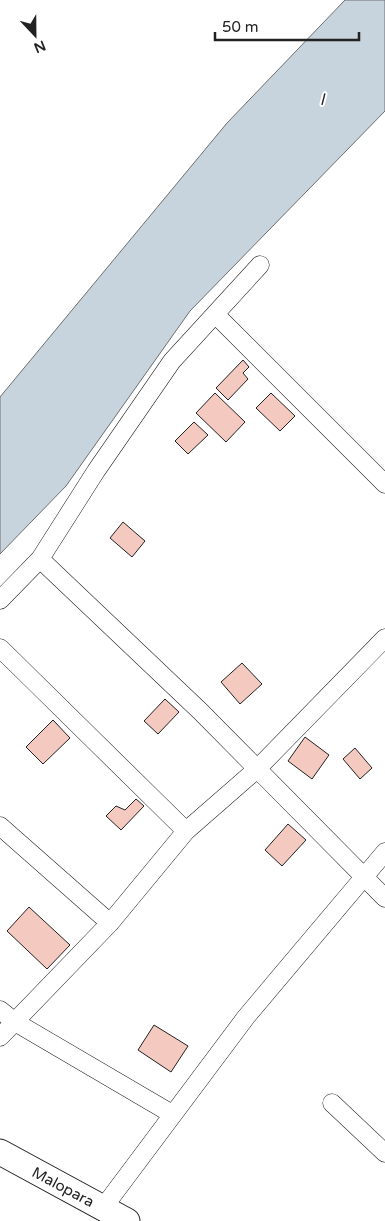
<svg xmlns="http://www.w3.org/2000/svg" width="385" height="1221" viewBox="0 0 385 1221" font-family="'Varela Round',sans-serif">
<rect width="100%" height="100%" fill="#fff"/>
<path fill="#c7d3dd" stroke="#6f6f6f" d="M345,0H385V111L190,311L66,486L0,554V397L227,123Z"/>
<path fill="#f3c9c0" stroke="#222" d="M243,360L249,367L243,373L248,379L228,400L216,388Z
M215,393L245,422L226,442L196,413Z
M271,393L295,416L280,431L256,408Z
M194,422L208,435L188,454L175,441Z
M123,522L145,541L132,557L110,538Z
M242,663L262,684L240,704L221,682Z
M165,699L179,712L158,734L144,721Z
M53,720L70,738L43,764L26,747Z
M305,737L329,755L312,779L288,761Z
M355,748L372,768L360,779L343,759Z
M136,799L144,806L121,830L106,816L116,806L125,810Z
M288,824L306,840L282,866L265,850Z
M29,907L70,945L47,969L7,931Z
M154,1025L188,1046L171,1072L138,1050Z"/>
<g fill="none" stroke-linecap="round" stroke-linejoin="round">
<g stroke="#222" stroke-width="19">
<path id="street" d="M215,314L385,484
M40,559L200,711L385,898
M0,600L40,559L96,471L172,361L260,265
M0,648L186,831
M0,826L110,923
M0,1010L15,1022L172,1114
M0,1037L110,923L186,831L257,769L385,638
M332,1103L385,1153
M103,1208L246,1017L385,852"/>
</g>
<g stroke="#222" stroke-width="27">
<path id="secondary" d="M0,1152L127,1221"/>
</g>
<use href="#street" stroke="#fff" stroke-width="18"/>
<use href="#secondary" stroke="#fff" stroke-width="25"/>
</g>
<g text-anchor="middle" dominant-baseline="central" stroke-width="4" stroke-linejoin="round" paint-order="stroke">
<g font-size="15" fill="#222" stroke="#fff">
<text transform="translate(63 1187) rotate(28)">Malopara</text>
</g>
<g font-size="16" font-style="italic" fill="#222" stroke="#fff">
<text x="322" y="100">l</text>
</g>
</g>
<g transform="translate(35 35) rotate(158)" stroke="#ffffff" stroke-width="4" paint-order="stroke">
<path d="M0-4L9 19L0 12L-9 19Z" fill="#222222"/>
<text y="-8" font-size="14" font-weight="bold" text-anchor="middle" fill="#222222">N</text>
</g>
<path d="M215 32v8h144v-8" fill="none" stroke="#222222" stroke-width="2.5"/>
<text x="222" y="32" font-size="15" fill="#222222" stroke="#ffffff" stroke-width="4" paint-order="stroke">50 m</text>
</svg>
